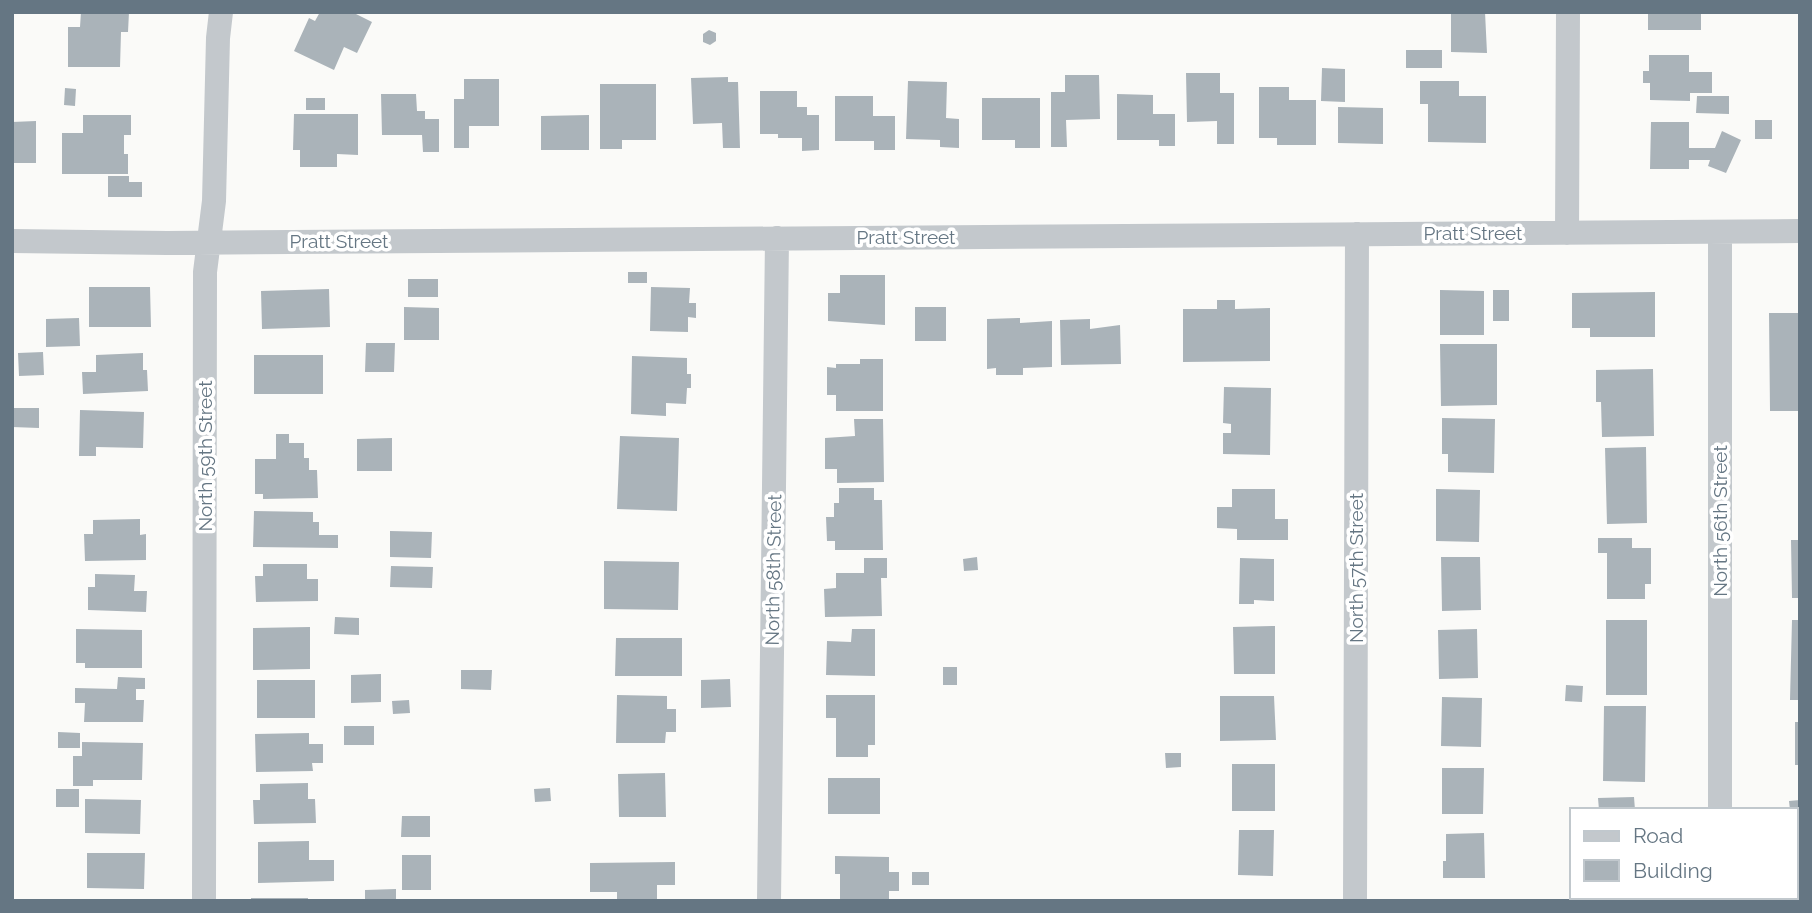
<svg xmlns="http://www.w3.org/2000/svg" width="1812" height="913" viewBox="0 0 1812 913" font-family="Raleway,sans-serif">
<rect width="100%" height="100%" fill="#fafaf8"/>
<path fill="#aab3b9" d="M81,12H129L128,32H121L120,67H68V27H80Z
M320,12H352L372,22L357,53L344,47L334,70L294,51L309,18L315,21Z
M1451,12H1485L1487,53L1451,52Z
M1648,12H1701V30H1648Z
M709,30L716,33V41L710,45L703,42V34Z
M1406,50H1442V68H1406Z
M1649,55H1689V72H1712V93H1690V101L1650,100V83H1643V71H1649Z
M1322,68L1345,69V102L1321,101Z
M1186,73H1220V93H1234V144H1217V121L1187,122Z
M1065,75H1099L1100,119L1066,120L1067,147H1051V92H1065Z
M728,77V82H738L740,148H723L722,123L693,124L691,78Z
M464,79H499V126H469V148H454V99H464Z
M908,81L947,82L946,118L959,119V148L940,147V140L906,139Z
M1420,81H1459V96H1486V143L1428,142V104H1420Z
M600,84H656V140H622V149H600Z
M1259,87H1289V100H1316V145H1277V138H1259Z
M65,88L76,89L75,106L64,105Z
M760,91H797V107H807V115H819V150L802,151V138H778V134H760Z
M381,94H416L417,111H425V119H439V152H423L422,135H382Z
M1117,94L1153,95V114H1175V146H1159V140H1117Z
M835,96H873V116H895V150H874V141H835Z
M1697,96H1729V114L1696,113Z
M306,98H325V110H306Z
M982,98H1040V148H1015V140H982Z
M1338,107L1383,108V144L1338,143Z
M294,114H358V155L337,154V167H300V150H293Z
M83,115H131V135H124V154H128V174H62V133H83Z
M589,115V150H541V116Z
M1755,120H1772V139H1755Z
M36,121V163H12V122Z
M1651,122H1689V148H1715L1722,131L1741,140L1726,173L1708,166L1710,160H1689V169H1650Z
M108,176H129V182H142V197H108Z
M628,272H647V283H628Z
M840,275H885V325L828,321V293H840Z
M408,279H438V297H408Z
M89,287H150L151,327H89Z
M651,287L690,288L689,303H696V318L688,317V332L650,331Z
M329,289L330,327L262,329L261,291Z
M1440,290L1484,291V335H1440Z
M1493,290H1509V321H1493Z
M1655,292V337H1590V328H1572V293Z
M1217,300H1235V309L1270,308V361L1183,362V309H1217Z
M404,307L439,308V340H404Z
M915,307H946V341H915Z
M1769,313H1800V411H1770Z
M79,318L80,346L46,347V319Z
M1020,318V323L1052,321V367L1023,368V375H996V368L987,369V319Z
M1090,319V329L1120,325L1121,364L1061,365L1060,320Z
M366,343H395L394,372H365Z
M1440,344H1497V405L1441,406Z
M43,352L44,375L19,376L18,353Z
M143,353V370H147L148,391L83,394L82,372H96V355Z
M254,355H323V394H254Z
M632,356L687,358V374H691V388H687L686,404L666,403V416L631,414Z
M860,359H883V411H836V395H827V367L836,368V364H860Z
M1653,369L1654,436L1602,437L1601,402H1596V370Z
M1224,387L1271,388L1270,455L1223,454V433H1231V424L1223,423Z
M12,408H39V428L12,427Z
M80,410L144,412L143,448L96,447V456H79Z
M1442,418L1495,419L1494,473L1448,472V454H1442Z
M854,419H883L884,482L837,483V469H825V438L855,436Z
M276,434H289V443H304V458H309V470H317L318,498L263,499V494H255V459H276Z
M620,436L679,438L677,511L617,509Z
M392,438V471H357V439Z
M1646,447L1647,523L1607,524L1605,448Z
M839,488H874V500H882L883,550H835V541H827L826,517H834V503H839Z
M1232,489H1275V519H1288V540H1237V529L1217,528V507H1232Z
M1436,489L1480,490L1479,542L1436,541Z
M254,511L313,512V522H319V535H338V548L253,547Z
M140,519V535L146,534V560L85,561L84,534H93V520Z
M390,531L432,532L431,558L390,557Z
M1598,538H1632V548H1651V584H1645V599H1607V553H1598Z
M1791,540H1800V598H1792Z
M977,557L978,570L964,571L963,559Z
M1441,557H1480L1481,610L1442,611Z
M864,558H887V578H881L882,616L825,617L824,589L836,588V573H864Z
M1240,558L1274,559V601L1254,600V604H1239Z
M604,561L679,562L678,610L604,609Z
M263,564H307V579H318V601L256,602L255,576H263Z
M391,566L433,567L432,588L390,587Z
M95,574L135,575L134,591H147L146,612L88,610V587H95Z
M335,617L359,618V635L334,634Z
M1606,620H1647V695H1606Z
M1792,620H1800V700H1790Z
M1275,626V674H1234L1233,627Z
M310,627V669L253,670V628Z
M76,629L142,630V668H85V663H76Z
M852,629H875V676L826,675L827,641L851,642Z
M1477,629L1478,678L1439,679L1438,630Z
M616,638H682V676H615Z
M943,667H957V685H943Z
M461,670H492L491,690L461,689Z
M381,674V702L351,703V675Z
M118,677L145,678V689H136V700H144L143,722H84L85,703H75V688L117,689Z
M730,679L731,707L701,708V680Z
M257,680H315V718H257Z
M1566,685L1583,686L1582,702L1565,701Z
M617,695L667,696V709H676V732H666L665,743H616Z
M826,695H875V745H868V757H836V718H826Z
M1220,696H1274L1276,740L1220,741Z
M1442,697L1482,698L1481,747L1441,746Z
M409,700L410,713L393,714L392,701Z
M1604,706H1646L1645,782L1603,781Z
M1795,722H1800V765H1795Z
M344,726H374V745H344Z
M58,732L80,733V748H58Z
M309,733V744H323V763H312L313,771L256,772L255,734Z
M82,742L143,743L142,780H93V786H73V756H82Z
M1165,753H1181V767L1166,768Z
M1232,764H1275V811H1232Z
M1442,768H1484L1483,814H1442Z
M665,773L666,817H619L618,774Z
M828,778H880V814H828Z
M308,783V799H315L316,823L254,824L253,800H260V784Z
M550,788L551,801L535,802L534,789Z
M56,789H79V807H56Z
M1634,797L1635,810H1599L1598,798Z
M85,799L141,800L140,834L85,833Z
M1800,800V863H1796V810H1790L1789,801Z
M402,816H430V837H401Z
M1239,830H1274L1273,876L1238,875Z
M1484,833L1485,878H1443V861H1446V834Z
M309,841V860H334V881L258,883V842Z
M87,853H145L144,889L87,888Z
M402,855H431V890H402Z
M835,856L889,857V872H899V891H889V901H840V874H835Z
M675,862V885H657V901H617V892H590V863Z
M912,872H929V885H912Z
M396,889V901H365V890Z
M1599,897H1655V901H1599Z
M251,898H308V901H251Z"/>
<g fill="none" stroke-linecap="round" stroke-linejoin="round">
<path stroke="#c3c8cc" stroke-width="24" d="M1720,232V810
M1567,233L1568,12
M12,241L167,243L1800,231
M1720,897V901
M204,901L205,272L214,201L218,38L221,12
M769,901L777,238
M1355,901L1357,234"/>
</g>
<g text-anchor="middle" dominant-baseline="central" stroke-width="7" stroke-linejoin="round" paint-order="stroke">
<g font-size="19" fill="#657683" stroke="#fff">
<text x="1473" y="233">Pratt Street</text>
<text x="906" y="237">Pratt Street</text>
<text x="339" y="241">Pratt Street</text>
<text transform="translate(205 456) rotate(-90)">North 59th Street</text>
<text transform="translate(1720 521) rotate(-90)">North 56th Street</text>
<text transform="translate(1356 568) rotate(-90)">North 57th Street</text>
<text transform="translate(773 570) rotate(-89)">North 58th Street</text>
</g>
</g>
<rect width="1812" height="913" fill="none" stroke="#657683" stroke-width="28"/>
<rect x="1570" y="808" width="228" height="91" fill="#ffffff" stroke="#c1c8cd" stroke-width="2"/>
<rect x="1584" y="831" width="35" height="10" fill="#c3c8cc" stroke="#c1c8cd" stroke-width="2"/>
<text x="1633" y="843" font-size="21" fill="#657683">Road</text>
<rect x="1584" y="860" width="35" height="21" fill="#aab3b9" stroke="#c1c8cd" stroke-width="2"/>
<text x="1633" y="878" font-size="21" fill="#657683">Building</text>
</svg>
